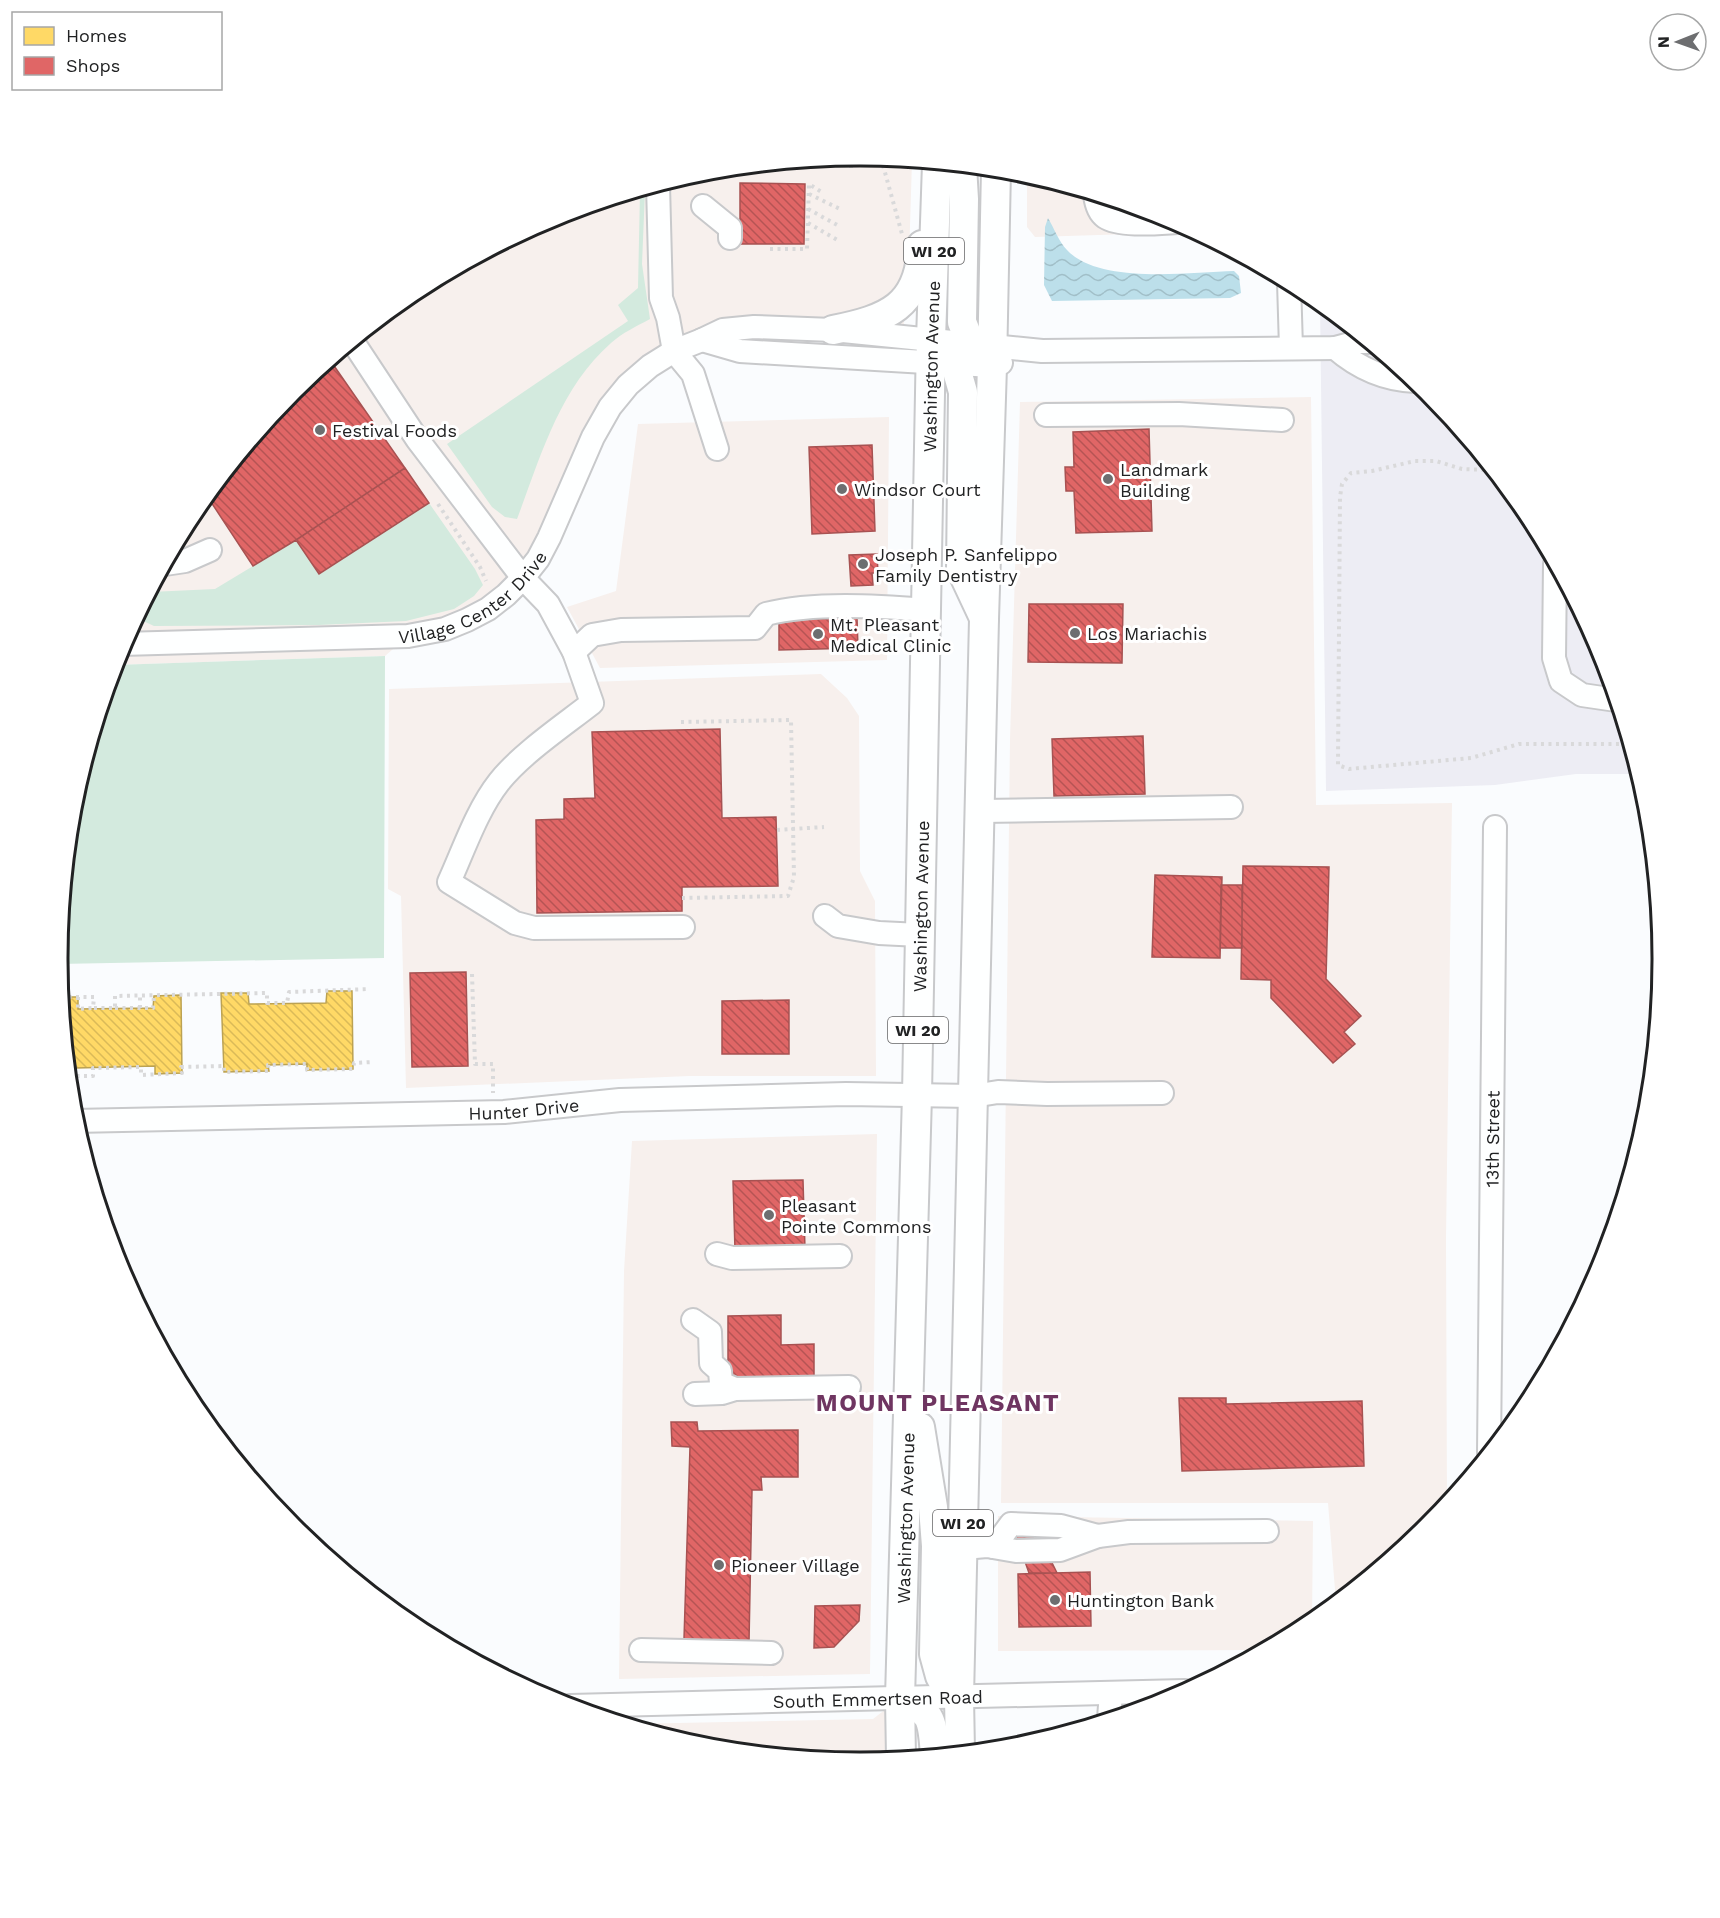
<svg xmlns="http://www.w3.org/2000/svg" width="1720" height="1918" viewBox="0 0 1720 1918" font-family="'Work Sans',sans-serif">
<defs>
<pattern id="water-waves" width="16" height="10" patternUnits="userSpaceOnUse" patternTransform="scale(1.5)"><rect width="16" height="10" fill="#bcdfea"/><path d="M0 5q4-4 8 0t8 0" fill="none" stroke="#a1bfc8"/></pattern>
<pattern id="homes-back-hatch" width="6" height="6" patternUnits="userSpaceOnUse" patternTransform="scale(1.5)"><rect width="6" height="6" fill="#ffd966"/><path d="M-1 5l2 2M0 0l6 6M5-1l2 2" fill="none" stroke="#daba58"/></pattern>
<pattern id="shops-back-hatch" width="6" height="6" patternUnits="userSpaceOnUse" patternTransform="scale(1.5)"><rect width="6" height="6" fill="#e06666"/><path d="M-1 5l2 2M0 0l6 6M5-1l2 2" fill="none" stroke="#b55454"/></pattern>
</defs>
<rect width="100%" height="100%" fill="#fafcfe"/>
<path fill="#f7f0ed" d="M860,156L912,161L909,259L903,336L754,327L628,385L506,595L408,636L385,656L114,665L118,651L193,513L292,391L414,291L553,217L704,171Z
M1027,174L1168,217L1195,232L1035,237L1027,227Z
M1311,397L1316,805L1452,803L1446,1239L1447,1503L1428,1527L1336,1602L1328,1503H1001L1010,740L1020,402Z
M889,417L887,660L600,668L567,607L616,591L638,424Z
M821,674L847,698L859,716L860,871L875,901L876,1076H689L406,1088L401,896L388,889L389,689Z
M877,1134L870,1674L619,1679L624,1271L632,1141Z
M998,1516L1313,1521L1312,1622L1262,1650L998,1651Z
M900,1698L901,1758L860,1762L703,1746L628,1724L873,1719Z"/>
<path fill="#ededf4" d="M1320,302L1428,391L1528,513L1602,652L1639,774H1576L1495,785L1326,791Z"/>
<path fill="#d3eade" d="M643,190L645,191L642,264L650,319C637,326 622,333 611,343C559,389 541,456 517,519L505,517L492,507L447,444L628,321L618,305L638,288L640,191Z
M429,503L475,569L483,585L474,596L454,609L406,621L319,625L154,626L141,620L138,615L150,592L215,589L296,540L320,574Z
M385,656L384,958L58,964L73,802L114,665Z"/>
<path fill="url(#water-waves)" d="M1048,218C1054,228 1059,242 1067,250C1100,285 1189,272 1234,271L1239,276L1241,293L1230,298L1052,301L1044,285L1045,227Z"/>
<path fill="url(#homes-back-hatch)" stroke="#bca252" stroke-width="1.5" d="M327,991H352L353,1069L307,1070V1064L268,1065L269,1071L224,1072L221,993H248L249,1004L326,1003Z
M181,995L182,1073L155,1074V1066L76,1068V1076H69L61,997H78V1009L153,1008L154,996Z"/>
<path fill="url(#shops-back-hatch)" stroke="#a75252" stroke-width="1.5" d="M740,183L805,184L804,244H740Z
M330,360L405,468L296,540L253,566L211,502L190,517L292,391Z
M1149,429L1152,531L1076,533L1074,491H1066L1065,467H1074L1073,432Z
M872,445L875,531L812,534L809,447Z
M405,468L429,503L319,574L296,540Z
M877,554L878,573H872L873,585L851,586L849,555Z
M1029,604H1123L1122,663L1028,662Z
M857,618L858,648L779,650V620Z
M720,729L722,818L776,817L778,886L682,887V911L537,913L536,820L564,819V799L595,798L592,732Z
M1143,736L1145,794L1054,796L1052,739Z
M1243,866L1329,867L1326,979L1361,1016L1344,1032L1355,1044L1333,1063L1271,998V980L1241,979Z
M1155,875L1222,877L1220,958L1152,957Z
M1221,885H1242V948H1220Z
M466,972L468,1066L412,1067L410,973Z
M789,1000V1054H722V1001Z
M803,1180L805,1249L735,1250L733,1181Z
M781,1315V1345L814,1344V1379L728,1381V1316Z
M1179,1398H1226V1404L1362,1401L1364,1466L1182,1471Z
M671,1422H697L698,1431L798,1430V1477H761L762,1490H752L749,1642L684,1639L690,1447L672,1446Z
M1038,1534L1057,1573H1029L1016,1536Z
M1090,1572L1091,1626L1019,1627L1018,1574Z
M860,1605L859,1621L834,1647L814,1648L815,1606Z"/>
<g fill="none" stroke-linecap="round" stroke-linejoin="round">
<g stroke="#c8c9cb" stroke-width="26">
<g id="minor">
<path d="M658,185L661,298L668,318L674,351L693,374L717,449"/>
<path d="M1095,195C1096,203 1098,212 1105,217C1120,227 1159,223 1177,222"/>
<path d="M703,206L730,228V238"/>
<path d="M1289,282L1291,348"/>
<path d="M702,340L740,351L992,366L1001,363"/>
<path d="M353,342L417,439L523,578L548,604L574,652L592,703C564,725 521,754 499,782C477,810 464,849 449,882L515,923L534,928L683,927"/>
<path d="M1335,348C1358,368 1385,380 1415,381"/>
<path d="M1046,415L1179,414L1282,420"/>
<path d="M165,564L185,561L210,550"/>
<path d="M1555,564L1554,658L1561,681L1582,695L1616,700"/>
<path id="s1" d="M122,644L408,636L445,629L467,620L488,609L506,595L523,578L538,559L549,538L593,437L610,407L628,385L650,366L674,351L702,340L723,330L754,327L833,330L1042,351L1335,348L1357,342H1368"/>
<path d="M574,652L592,635L621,630L755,628L766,614C814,602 876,606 926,610"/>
<path d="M981,811L1231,807"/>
<path d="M825,916L838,926L879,933L920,935"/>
<path id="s2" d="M74,1121L504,1112L620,1100L846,1094L973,1096L998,1092L1047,1094L1162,1093"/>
<path d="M717,1254L732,1258L840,1256"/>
<path d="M693,1320L710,1332L711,1363L720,1371L721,1383L735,1389L849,1387"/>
<path d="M695,1394L722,1393L735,1389"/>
<path id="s3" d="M1489,1453L1495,827"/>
<path d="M994,1547L1011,1524L1061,1526L1098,1536"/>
<path d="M963,1548L987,1546L1016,1551L1060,1550L1098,1536L1129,1532L1267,1531"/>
<path d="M641,1650L771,1653"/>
<path id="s4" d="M570,1706L1185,1691"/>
<path d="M1109,1718L1111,1693"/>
</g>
</g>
<g stroke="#c8c9cb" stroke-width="32">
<g id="major">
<path d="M962,166L964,199L962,322L970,342L992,366"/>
<path d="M833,330C887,319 920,307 922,245"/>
<path d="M931,339L955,364L963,392L961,569L984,618"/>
<path d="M920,1427L933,1507L936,1546L934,1654L940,1676L946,1687L959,1697"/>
<path d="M900,1698C934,1712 932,1721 935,1755"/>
<path d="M960,1752L959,1697L984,619L992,366L996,169"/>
<path id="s5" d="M901,1758L900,1698L917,1095L931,339L937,164"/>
</g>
</g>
<path stroke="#d9d9da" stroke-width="4" stroke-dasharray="3 4.5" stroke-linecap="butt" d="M881,158L902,234
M851,168V157
M809,194L840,209
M808,209L839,226
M808,223L839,241
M770,249H807L809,184L823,193
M1492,470L1462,469L1436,461H1415L1372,471L1351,473L1342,484L1340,497L1338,765L1349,769L1471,758L1519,744H1630
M438,504L480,567L486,581
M681,722L791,720L794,877L788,896L682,898
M777,830L824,827
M472,974L475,1064H493V1093
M61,997H94L93,1008H115V996L267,993V1003H287L289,992L369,989
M78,997V1009L93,1008
M115,1008H153L154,996
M140,1008V996
M69,1076H93V1068L141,1067V1075L182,1073L181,1067L224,1066V1072L269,1071L268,1065L307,1064V1070L353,1069L354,1063L372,1062"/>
<use href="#minor" stroke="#feffff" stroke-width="22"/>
<use href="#major" stroke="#feffff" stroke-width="28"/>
</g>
<g fill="#6d6e70" stroke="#fff" stroke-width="2">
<circle cx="320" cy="430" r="6"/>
<circle cx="1108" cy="479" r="6"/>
<circle cx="842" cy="489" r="6"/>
<circle cx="863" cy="564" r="6"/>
<circle cx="1075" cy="633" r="6"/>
<circle cx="818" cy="634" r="6"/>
<circle cx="769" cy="1215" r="6"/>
<circle cx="719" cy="1565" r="6"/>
<circle cx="1055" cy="1600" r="6"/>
</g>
<g text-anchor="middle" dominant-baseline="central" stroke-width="6" stroke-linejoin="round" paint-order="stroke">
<g fill="#fff" stroke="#646465" stroke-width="1.5">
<rect x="904" y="238" width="60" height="26" rx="4.5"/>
<rect x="888" y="1017" width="60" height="26" rx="4.5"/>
<rect x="933" y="1510" width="60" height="26" rx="4.5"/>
</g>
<g font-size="16" font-weight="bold" fill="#212223">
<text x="934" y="251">WI 20</text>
<text x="918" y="1030">WI 20</text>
<text x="963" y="1523">WI 20</text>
</g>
<g font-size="18" fill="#212223" stroke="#fff">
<text stroke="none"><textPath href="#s5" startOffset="1392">Washington Avenue</textPath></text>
<text stroke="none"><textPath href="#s1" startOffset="363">Village Center Drive</textPath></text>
<text stroke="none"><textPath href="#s5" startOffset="852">Washington Avenue</textPath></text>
<text stroke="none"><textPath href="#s2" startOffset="450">Hunter Drive</textPath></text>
<text stroke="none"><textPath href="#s3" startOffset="314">13th Street</textPath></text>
<text stroke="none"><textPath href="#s5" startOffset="240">Washington Avenue</textPath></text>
<text stroke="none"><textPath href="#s4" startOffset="308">South Emmertsen Road</textPath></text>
</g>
<g font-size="18" fill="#212223" stroke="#fff" text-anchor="start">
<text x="332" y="430">Festival Foods</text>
<text x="1120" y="469">Landmark<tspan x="1120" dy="21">Building</tspan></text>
<text x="854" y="489">Windsor Court</text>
<text x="875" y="554">Joseph P. Sanfelippo<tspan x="875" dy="21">Family Dentistry</tspan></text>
<text x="830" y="624">Mt. Pleasant<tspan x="830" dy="21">Medical Clinic</tspan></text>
<text x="1087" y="633">Los Mariachis</text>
<text x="781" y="1205">Pleasant<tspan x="781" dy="21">Pointe Commons</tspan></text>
<text x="731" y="1565">Pioneer Village</text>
<text x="1067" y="1600">Huntington Bank</text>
</g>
<g font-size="24" font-weight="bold" letter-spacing="1.5" fill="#6f3561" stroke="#fff">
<text x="938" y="1403">MOUNT PLEASANT</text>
</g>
</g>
<path d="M0 0H1720V1918H0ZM860 166H860A792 792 0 0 1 1652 958V960A792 792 0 0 1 860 1752H860A792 792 0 0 1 68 960V958A792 792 0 0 1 860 166Z" fill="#fff" fill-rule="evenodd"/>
<path fill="none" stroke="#212223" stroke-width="3" d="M860 166H860A792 792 0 0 1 1652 958V960A792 792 0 0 1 860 1752H860A792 792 0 0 1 68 960V958A792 792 0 0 1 860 166Z"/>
<rect x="12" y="12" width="210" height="78" fill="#ffffff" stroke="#a6a7a7" stroke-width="1.5"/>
<rect x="24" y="27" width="30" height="18" fill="#ffd966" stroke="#a6a7a7" stroke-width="1.5"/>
<text x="66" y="42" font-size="18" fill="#212223">Homes</text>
<rect x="24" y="57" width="30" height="18" fill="#e06666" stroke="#a6a7a7" stroke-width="1.5"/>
<text x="66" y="72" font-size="18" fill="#212223">Shops</text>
<g transform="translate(1678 42) rotate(269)"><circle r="28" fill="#ffffff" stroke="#a6a7a7" stroke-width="1.5"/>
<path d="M0-4.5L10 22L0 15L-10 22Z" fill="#6d6e70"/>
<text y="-9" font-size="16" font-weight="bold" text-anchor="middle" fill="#212223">N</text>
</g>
</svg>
